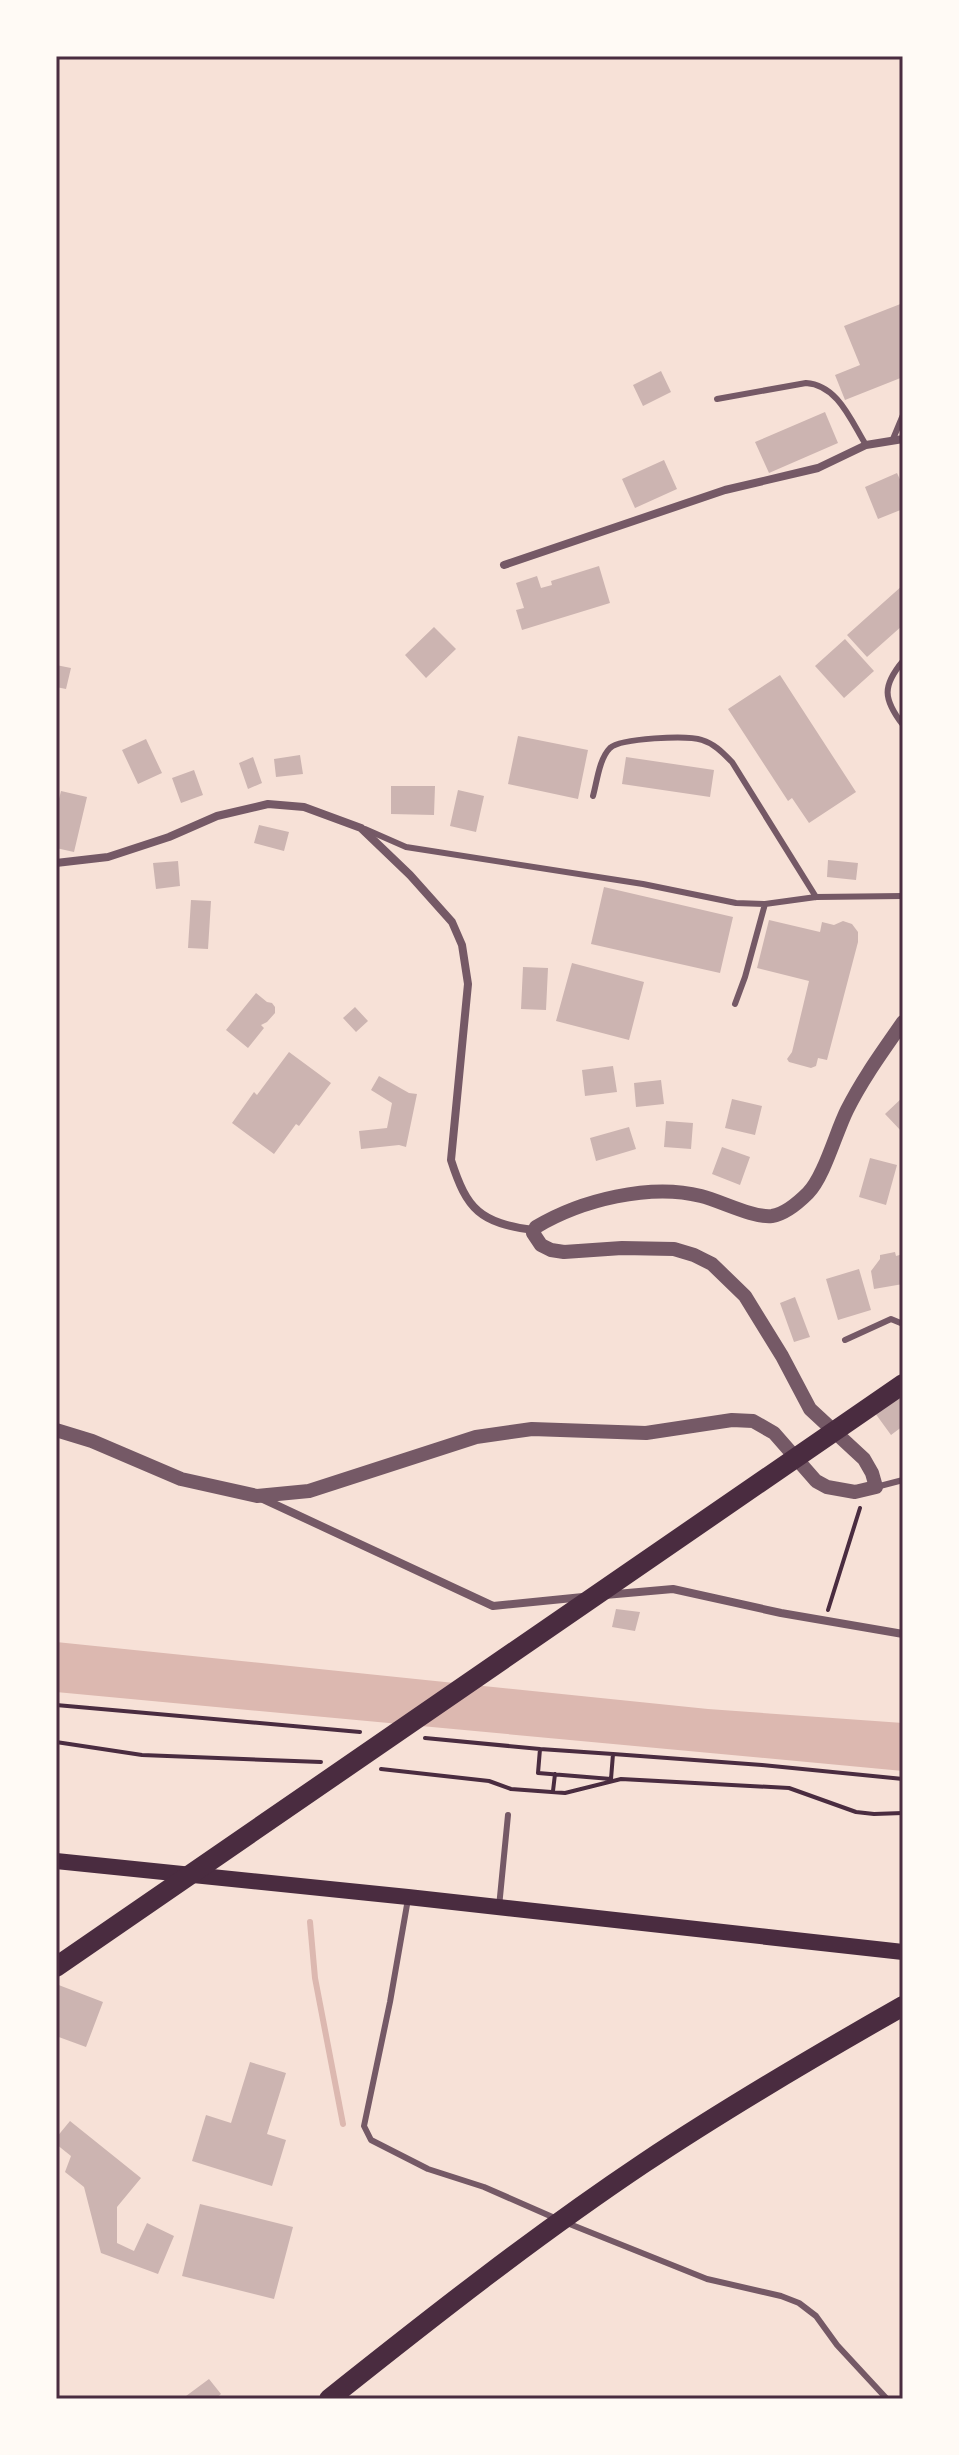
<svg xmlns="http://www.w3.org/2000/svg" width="959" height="2455" viewBox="0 0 959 2455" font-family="Overpass,sans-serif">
<rect width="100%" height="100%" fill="#f7e1d7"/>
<path fill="#dcb8b0" d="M56,1642L708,1709L903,1723V1771L56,1692Z"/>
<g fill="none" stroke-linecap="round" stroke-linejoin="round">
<path stroke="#dcb8b0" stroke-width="6" d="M310,1922L315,1978L343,2124"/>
</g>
<path fill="#ccb4b1" d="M903,303V377L845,400L835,375L860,365L844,326Z
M661,371L671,392L643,406L633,385Z
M825,412L838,443L769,473L755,442Z
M664,460L677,489L635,508L622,479Z
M897,473L903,486V509L878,519L865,487Z
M599,566L610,603L522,630L516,610L524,608L516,583L537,576L541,588L552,585L551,581Z
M903,585V625L867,657L847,635Z
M434,627L456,649L426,678L405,655Z
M845,639L874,671L844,698L815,666Z
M56,665L71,668L66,689L56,687Z
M780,675L856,792L809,823L792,798L788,801L728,709Z
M518,736L588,750L578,799L508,784Z
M146,739L162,773L138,784L122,750Z
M300,755L303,774L276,777L274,759Z
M253,757L262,783L248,789L239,763Z
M626,757L714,770L710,797L622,784Z
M194,770L203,795L181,803L172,778Z
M391,786H435L434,815L391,814Z
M458,790L484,796L476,832L450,826Z
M61,791L87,797L74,852L56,848V811Z
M259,825L289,832L284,851L254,843Z
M828,860L858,863L856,880L827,877Z
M178,861L180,886L156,889L153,863Z
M604,887L733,917L720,973L591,944Z
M191,900L211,901L208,949L188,948Z
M769,920L820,932L822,922L834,925L843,921L852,924L858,932V942L827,1060L818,1058L816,1066L811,1068L789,1062L787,1059L792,1052L809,981L757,968Z
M572,963L644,982L629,1040L556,1021Z
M523,967L548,968L546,1010L521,1009Z
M256,993L267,1002L272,1003L275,1007V1013L267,1022L261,1025L264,1028L248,1048L226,1030Z
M355,1007L368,1021L356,1032L343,1018Z
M289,1052L331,1083L299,1126L296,1124L274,1154L232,1123L254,1092L257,1095Z
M613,1066L617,1092L585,1096L582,1070Z
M379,1076L409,1093L417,1094L406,1147L399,1145L361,1149L359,1131L387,1128L392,1103L371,1090Z
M661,1080L664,1104L636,1107L634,1083Z
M903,1097V1133L885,1114Z
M732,1099L762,1106L755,1135L725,1128Z
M666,1121L693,1123L691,1149L664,1147Z
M629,1127L636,1149L596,1161L590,1138Z
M722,1147L750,1157L740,1185L712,1174Z
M870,1158L897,1165L886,1205L859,1197Z
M895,1252L896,1256L903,1254V1284L874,1289L871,1271L880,1259V1255Z
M859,1269L871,1310L838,1320L826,1279Z
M795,1297L810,1337L794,1342L780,1303Z
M903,1393V1426L891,1435L875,1413Z
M616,1609L640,1612L635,1631L612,1627Z
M56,1984L103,2002L86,2047L56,2036Z
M250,2062L286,2073L267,2134L286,2140L272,2186L192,2161L206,2115L231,2123Z
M70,2121L141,2178L117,2207V2243L134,2251L147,2223L174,2236L158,2274L101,2253L84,2187L65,2172L71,2156L56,2144V2138Z
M200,2204L293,2227L274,2299L182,2276Z
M209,2379L221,2394L215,2399H182Z"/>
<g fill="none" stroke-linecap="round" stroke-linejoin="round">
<path stroke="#4a2c40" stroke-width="4" d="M828,1610L860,1508
M56,1705L360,1732
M425,1738L540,1749L538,1773L611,1779L613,1754L762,1765L903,1779
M56,1742L142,1755L321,1762
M540,1749L613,1754
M381,1769L489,1781L511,1789L565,1793L621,1779L789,1788L856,1812L874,1814L903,1813
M553,1791L555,1774"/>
<path stroke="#755966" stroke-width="6" d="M717,399L806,383C838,385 851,421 866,445
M893,439L903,415
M903,661C882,686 883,699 903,725
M593,796C597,782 599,759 610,748C621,738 687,735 702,740C715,744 723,753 732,762L816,897
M365,829L406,847L643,884L736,903L765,904L816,897L903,896
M735,1004L745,977L765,904
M845,1340L891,1319L903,1324
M876,1487L903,1480
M408,1899L390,2002L364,2126L371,2140L428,2169L484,2187L557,2219
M499,1907L508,1815
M567,2223L707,2279L781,2296L799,2303L816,2316L837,2345L887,2399"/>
<path stroke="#755966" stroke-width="8" d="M504,565L725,490L818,468L866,445L903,439
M56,863L108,857L169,837L217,816L268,804L304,807L361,828L410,875L452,922L462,945L468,984L451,1160C467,1210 480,1223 534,1230
M261,1498L493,1606L583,1597
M605,1595L673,1589L781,1613L903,1634"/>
<path stroke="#755966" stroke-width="14" d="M56,1430L92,1441L181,1479L257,1496L309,1491L476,1437L532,1429L646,1433L732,1420L753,1421L774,1433L816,1481L827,1487L855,1492L876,1487L872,1473L864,1459L810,1409L782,1356L745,1296L712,1264L694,1255L674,1249L622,1248L564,1252L551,1250L541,1245L533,1233L536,1227C581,1200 650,1183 701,1196C721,1201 753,1218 772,1216C785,1214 799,1202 808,1193C824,1177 836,1132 847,1110C863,1078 883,1051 903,1022"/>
<path stroke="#4a2c40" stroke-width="16" d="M56,1861L408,1897L903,1952"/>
<path stroke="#4a2c40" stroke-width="20" d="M56,1967L903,1384
M329,2399C432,2317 535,2236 644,2163C728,2107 815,2056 903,2006"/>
</g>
<rect width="959" height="2455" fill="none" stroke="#fffaf5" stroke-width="116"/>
<rect x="58" y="58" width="843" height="2339" fill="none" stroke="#4a2c40" stroke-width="3"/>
</svg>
